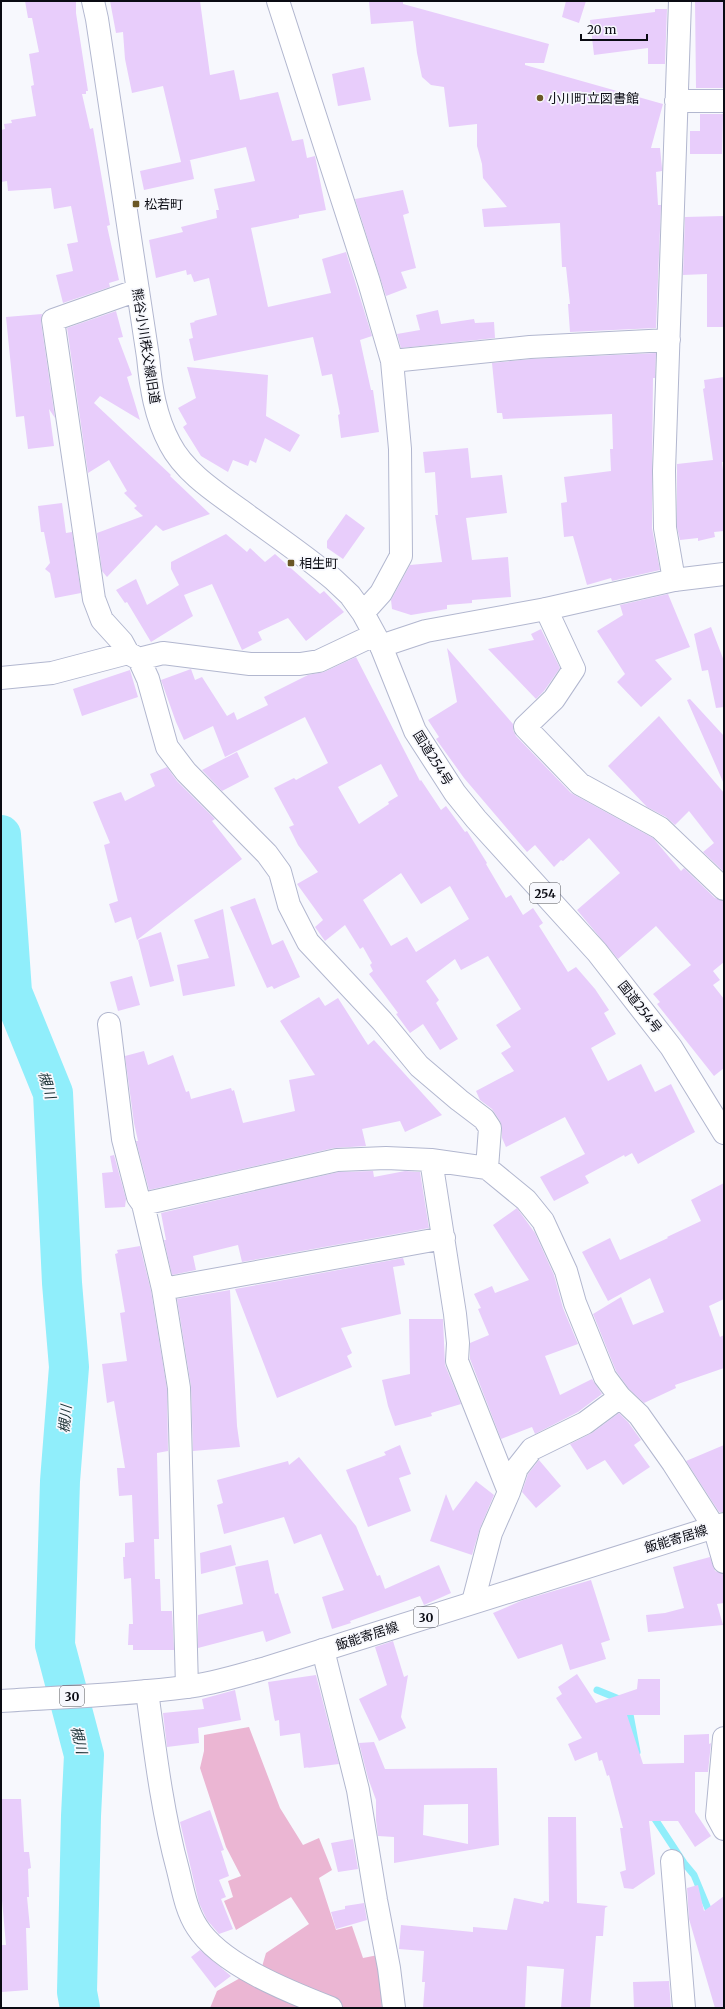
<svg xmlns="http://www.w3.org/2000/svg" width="725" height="2009" viewBox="0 0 725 2009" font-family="Merriweather,'Noto Sans JP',serif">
<rect width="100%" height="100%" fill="#f7f8fd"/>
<path fill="#ebb6d3" d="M249,1727L280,1808L303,1845L319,1838L332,1870L319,1878L336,1930L352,1926L363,1958L378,1955L382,2008H346L318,1997L261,1970L266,1953L309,1924L291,1897L236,1930L224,1901L233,1897L228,1881L241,1876L226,1847L200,1768L204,1751V1735Z
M242,1977L313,2008H210L217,1991Z"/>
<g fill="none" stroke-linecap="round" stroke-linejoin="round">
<path stroke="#90eefb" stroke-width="7" d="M597,1690L619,1699L629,1709L637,1752
M651,1813L684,1863L694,1875L711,1916"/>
<path stroke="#90eefb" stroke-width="40" d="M1,835L12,992L53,1093L62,1283L69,1367L60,1481L55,1645L84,1755L81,1816L77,1992L80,2008"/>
</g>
<path fill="#e8cdfb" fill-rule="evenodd" d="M25,1H76V13L88,91H86V94H82L90,129L93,128L110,225L107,226L119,280L109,283L110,287L63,303L56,275L73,271L67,244L78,242L71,206L54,209L51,188L8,191L7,181L1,182V130L5,129L4,124L12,123L11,120L36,116L31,86L34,85L29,54L39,52L32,18H28Z
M110,1H200L210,75L234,70L240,100L278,92L292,141L303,139L307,158L315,156L326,210L299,215V218L251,228L268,307L331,293L322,259L346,252L372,336L360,340L371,390H373L379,432L341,438L338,415L340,414L332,374L322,376L313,337L194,361L189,339L193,338L190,323L195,322L194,321L217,315L209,278L194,282L191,274L187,275L186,270L156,278L149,240L183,232L181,227L217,218L216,210H219L214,189L255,181L246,147L186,161L190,160L194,179L144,190L140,171L181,162L163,86L132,93L125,59L123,32L116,33Z
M369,1H403V4L549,44L544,63H525V65L663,104L651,148H660L662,168V171L656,172L658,205H661L656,328L570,332L568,304H570L566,267H562L560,223L484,227L482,209L507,207L483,178L482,164L477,146V124L449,127L444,87L431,85L422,77L417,53L413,21L371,24Z
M566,1H586L579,23L562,17Z
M695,1H724V88H696Z
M655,9H667L665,64H648V48L594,55L590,20L655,12Z
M364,67L371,100L338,106L332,74Z
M700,114H723L722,154H690V131H700Z
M403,190L409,213L403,215L416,268L401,272L407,288L386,296L355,199Z
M724,216V327H707V274L683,275L685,217Z
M438,310L441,324L474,319L475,323L494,322L495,338L401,348L397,334L420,330L416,315Z
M116,311L123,337L118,338L132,375L127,377L140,420L100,396L94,403L171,475L170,476L210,514L163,531L156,525L107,577L102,571L97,533L143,516L134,508L137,506L124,493L127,491L109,460L88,473L67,328Z
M42,314L41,322L55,418L49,409L54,446L28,449L24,416L16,417L6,317Z
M656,353L655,378H653L652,471V528L660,570L612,581L611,578L587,585L573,536L564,537L561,503L567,502L564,477L611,471L610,449H613L612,414L503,419L502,413H497L492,363L531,359Z
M187,367L268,375L266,416L300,435L290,452L265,438L256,463L250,460L248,466L233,460L228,472L201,456L183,427L187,424L178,408L196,398Z
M724,377V462H722L724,479V531L714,532L715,537L698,541V538L680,540L677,527V464L713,460L703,389L705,388L704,380Z
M468,448L471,478L502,475L507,513L466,518L472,560L508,557L511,597L472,600V603L447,605V609L411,615L392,609L391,600L410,565L442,562L435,515H438L435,472L425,473L423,452Z
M62,503L66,533L72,532L81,593L55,598L50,573L45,569L50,563L44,532H41L38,506Z
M346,514L365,528L343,559L327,548V541Z
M226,534L247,552L250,548L265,562L275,554L320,594L324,591L344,612L306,641L288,618L258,632L262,640L242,650L212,584L184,595L193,616L151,642L127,602L125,603L116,590L136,579L147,605L179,585L171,569V562Z
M668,594L690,647L655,660L672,679L641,707L617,682L625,674L597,631L623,615L620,605Z
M711,627L724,661V707L716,708L708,670L702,671L694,634Z
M541,629L560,668L544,691L536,699L488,649L534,640L531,634Z
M447,648L513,724V730L516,736L571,793L653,838L681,871L684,868L715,898L724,901V962L713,971L720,980L713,985L724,999V1068L714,1076L657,1004L660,1002L653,994L691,965L656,926L618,959L577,910L620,873L589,838L563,861L561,860L554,867L535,845L527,852L464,778L436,739L439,737L428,720L457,702Z
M356,657L420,781L421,780L441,810L446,806L465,832L467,831L487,863L486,864L506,898L511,895L523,915L533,908L543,923L539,926L568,972L576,967L595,989L609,1010L604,1013L616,1034L591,1048L608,1081L641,1064L655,1092L671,1084L695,1132L638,1164L632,1153L625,1157L624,1155L585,1176L589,1183L554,1201L540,1177L585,1154L565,1117L506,1147L502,1138V1129L500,1121L492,1109L480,1100L476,1091L514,1071L501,1053L511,1047L496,1025L521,1009L488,956L461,970L455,959L426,981L439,1000L436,1003L458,1039L440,1050L423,1024L410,1033L396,1014L398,1013L369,974L373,971L370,965L372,963L363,947L360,949L345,925L325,941L315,927L323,920L297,884L318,872L298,845L289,827L294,825L274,788L294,778L296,780L328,763L305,717L225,757L213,726L184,740L176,722L161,680L191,669L195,680L202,677L227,716L234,712L237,720L268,705L264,697L308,675L324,672ZM381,764L398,796L388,802L389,804L359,824L338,787ZM401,873L421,904L450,886L469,919L416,952L407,937L391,946L363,900Z
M130,670L138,697L82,716L73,689Z
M690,699L724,736V784L687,700Z
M659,716L724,793V872L703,852L714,843L689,811L675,825L666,817L647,807L608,766Z
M237,752L249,777L222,791L202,770Z
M167,767L177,781L215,819L212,821L242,859L137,940L131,917L115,923L109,904L118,901L104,845L110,843L93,802L121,792L125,801L155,786L150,774Z
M255,898L272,945L283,940L300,977L274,989L272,986L267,988L230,907Z
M223,909L235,986L183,996L177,965L209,958L194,920Z
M161,932L174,981L150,987L138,940Z
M132,976L140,1005L118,1011L110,982Z
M319,997L325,1006L338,998L368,1045L374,1040L442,1115L405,1132L400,1121L362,1129L366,1146L334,1148L149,1190L136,1141H138L134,1123L125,1056L144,1051L148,1065L173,1055L186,1092L189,1091L191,1099L231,1088L232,1091L234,1090L243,1123L295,1111L289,1080L315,1075L280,1021Z
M114,1155L126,1199L125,1207L105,1208L102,1173L113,1172L110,1156Z
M373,1171L374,1177L405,1171L420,1172L429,1228L242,1262L238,1245L193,1256L196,1270L172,1275L164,1240H166L161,1213L339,1172Z
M724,1183V1299L709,1306L720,1337L724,1335V1368L675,1385L676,1388L644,1403L629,1389L616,1371L593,1314L621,1297L633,1325L664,1312L650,1278L608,1301L582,1252L610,1238L620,1260L668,1238L667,1237L701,1221L691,1200Z
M517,1208L535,1233L554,1275L563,1308L578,1344L545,1356L560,1395L592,1379L602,1394L578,1412L535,1434L532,1427L501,1439L470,1359V1343L489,1335L478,1309L481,1308L474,1294L492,1286L495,1293L529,1280L493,1225Z
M140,1246L151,1291L167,1389L168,1451L157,1453L159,1539H154L155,1579H160L161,1611H172L174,1650H133V1645H128L129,1624H133L131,1578L124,1579L123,1557H125V1543L134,1542L132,1495L119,1496L117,1468H125L114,1401L107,1403L102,1364L127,1361L120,1313L125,1312L115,1254L118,1253L117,1250Z
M403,1258L405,1265L393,1267L401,1314L341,1328L352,1353L347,1356L352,1367L277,1398L235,1289Z
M230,1290L237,1426L240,1447L193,1451L191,1386L177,1299Z
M409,1319H443L445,1365L461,1404L431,1413L432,1416L395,1426L388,1406L382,1380L410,1374Z
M619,1413L628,1422L641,1440L634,1445L650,1467L623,1485L605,1460L587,1470L570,1444L592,1433Z
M400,1445L411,1474L399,1478L411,1511L368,1527L346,1470L386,1455L384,1452Z
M724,1445V1512H719L686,1461Z
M299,1457L356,1526L377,1576L380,1575L385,1589L439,1565L451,1593L424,1605L420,1596L350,1621L351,1623L332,1629L322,1597L344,1590L321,1534L294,1544L284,1517L224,1534L217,1505L223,1503L217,1480L288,1461L289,1465Z
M539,1460L561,1486L536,1508L522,1492L528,1474Z
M476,1481L494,1495L480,1528L472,1555L430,1541L446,1494L453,1511Z
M231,1545L236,1565L201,1574L200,1553Z
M710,1557L715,1571L724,1574V1603L717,1604L723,1625L648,1632L646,1615L665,1613L684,1608L673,1567Z
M268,1560L275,1594L278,1593L291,1633L266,1642L263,1631L198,1648V1615L243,1604L235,1567Z
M591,1580L610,1640L601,1643L606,1659L570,1670L562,1644L518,1659L493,1613L523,1600Z
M393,1641L404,1677L408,1675L401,1717L406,1728L379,1741L359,1699L387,1685L375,1647Z
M577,1674L596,1703L637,1689L638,1679H660V1715H627L643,1764L684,1763V1735L709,1734V1744L711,1743L708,1772H695V1812L711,1836L695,1847L678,1821H649L655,1874L633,1889L624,1888L620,1872L626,1870L620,1828H623L609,1775L607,1776L602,1760L599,1761L597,1752L575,1761L568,1744L582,1738L556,1698L562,1694L558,1687Z
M316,1675L339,1764L307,1768L309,1767L304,1768L300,1733L280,1736L279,1720L275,1721L274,1717L268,1682Z
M235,1690L241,1720L198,1728L199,1743L167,1747L163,1713L204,1709L202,1699Z
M374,1742L385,1769L497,1768L499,1845L394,1863V1837L378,1836L376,1820V1800L368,1778L359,1743ZM468,1804V1844L423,1835L424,1805Z
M1,1799H21L24,1852H29L31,1868L28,1869L29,1897H27L30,1928H26L28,1990L2,1992V1945H6L1,1889Z
M210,1810L224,1850L221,1851L229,1876L219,1880L226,1897L221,1899L233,1929L219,1934L207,1920L199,1903L180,1822Z
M548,1817H576L577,1903L608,1906L605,1908L603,1936H596L590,2008H561L564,1969L527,1966L525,2008H423L425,1982H422L424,1951L399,1949L401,1925L473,1932V1927L507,1930L514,1898L543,1904L544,1901L549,1902Z
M353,1839L358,1869L338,1872L331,1843Z
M698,1885L704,1911L724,1896V2008H715L689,1919L687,1888Z
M364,1903L367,1920L336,1929L331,1912L345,1909V1906Z
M200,1950L231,1976L215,1988L191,1957Z
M669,1981L671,2008H634L633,1982Z"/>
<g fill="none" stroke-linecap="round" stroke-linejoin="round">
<g stroke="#b2b7cf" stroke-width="24">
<path id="minor" d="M93,1L97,19L148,357C151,388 155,416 170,444C185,473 217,493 243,512C273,534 304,555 333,579L350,595L363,613L381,646
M278,1L369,282L392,361L400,449L401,556L381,593L363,613
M676,101H724
M392,361L530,347L669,340
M674,580L665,528L664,471L680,1
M546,609L574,669L554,699L525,727L580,784L660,828L724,889
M128,653L122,642L102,620L94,599L53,320L138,290
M139,659L148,679L167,747L186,772L267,854L280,872L289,905L308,942L382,1021L419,1066L459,1100L484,1119L490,1128L487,1168
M1,678L52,673L128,653L139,659L163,653L250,664H300L319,661L374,635
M109,1024L123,1139L138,1197L143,1204L163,1289L179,1388L187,1687
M431,1160L455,1314L458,1343L457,1361L509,1492
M143,1204L337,1160L386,1158L431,1160L487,1168L526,1200L543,1221L566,1271L575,1303L605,1377L620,1397L639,1415L673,1463L714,1527L724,1562
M163,1289L444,1238
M473,1602L491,1533L509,1492L517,1468L532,1449L585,1423L620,1397
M323,1650L358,1790L376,1900L389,1968L394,2008
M147,1691C155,1751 162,1811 178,1870C183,1890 186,1910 197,1927C221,1965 290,1992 331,2008
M724,1738L717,1816L724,1829
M672,1861L684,2008"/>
</g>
<g stroke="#b2b7cf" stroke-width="24">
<path id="major" d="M1,1701C63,1697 125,1695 186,1687C213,1684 240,1675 266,1668L724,1524"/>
</g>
<g stroke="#b2b7cf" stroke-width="24">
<path id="highway" d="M724,574L674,580L546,609L426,631L381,646L415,731L455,793L476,819L597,952L671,1047L724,1133"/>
</g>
<use href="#minor" stroke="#fff" stroke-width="22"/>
<use href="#major" stroke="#fff" stroke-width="22"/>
<use href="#highway" stroke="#fff" stroke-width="22"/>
</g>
<g fill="#6a5725" stroke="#f7f8fd" stroke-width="1.5">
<circle cx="540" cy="98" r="4"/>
<rect x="132" y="200" width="8" height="8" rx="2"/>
<rect x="287" y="559" width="8" height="8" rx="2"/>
</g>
<g text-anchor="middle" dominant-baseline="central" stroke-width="3.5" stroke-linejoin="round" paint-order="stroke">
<g fill="#f7f8fd" stroke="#515259" stroke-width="1">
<rect x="530" y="883" width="30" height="20" rx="3"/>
<rect x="414" y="1607" width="24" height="20" rx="3"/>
<rect x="60" y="1686" width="24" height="20" rx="3"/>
</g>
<g font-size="12" font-weight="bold" fill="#0a0b13">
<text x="545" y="893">254</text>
<text x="426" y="1617">30</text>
<text x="72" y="1696">30</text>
</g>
<g font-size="13" fill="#0a0b13" stroke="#f7f8fd" text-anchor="start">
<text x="548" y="98">小川町立図書館</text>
<text x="144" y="204">松若町</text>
<text x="299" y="563">相生町</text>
</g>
<g font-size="13" fill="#0a0b13" stroke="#f7f8fd">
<text transform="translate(146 346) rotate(81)">熊谷小川秩父線旧道</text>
<text transform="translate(433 758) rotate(58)">国道254号</text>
<text transform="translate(640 1007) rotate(52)">国道254号</text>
<text transform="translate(676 1539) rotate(-17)">飯能寄居線</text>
<text transform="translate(367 1636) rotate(-18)">飯能寄居線</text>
</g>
<g font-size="14" font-style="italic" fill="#192f33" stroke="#f7f8fd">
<text transform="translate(47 1085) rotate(73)">槻川</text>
<text transform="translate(65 1419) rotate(-85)">槻川</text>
<text transform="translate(79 1740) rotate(77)">槻川</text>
</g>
</g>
<rect width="725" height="2009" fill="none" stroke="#0a0b13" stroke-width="4"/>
<path d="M581 34v6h66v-6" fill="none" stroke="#0a0b13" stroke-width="2"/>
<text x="587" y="34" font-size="12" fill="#0a0b13" stroke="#f7f8fd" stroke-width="3" paint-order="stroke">20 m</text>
</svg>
